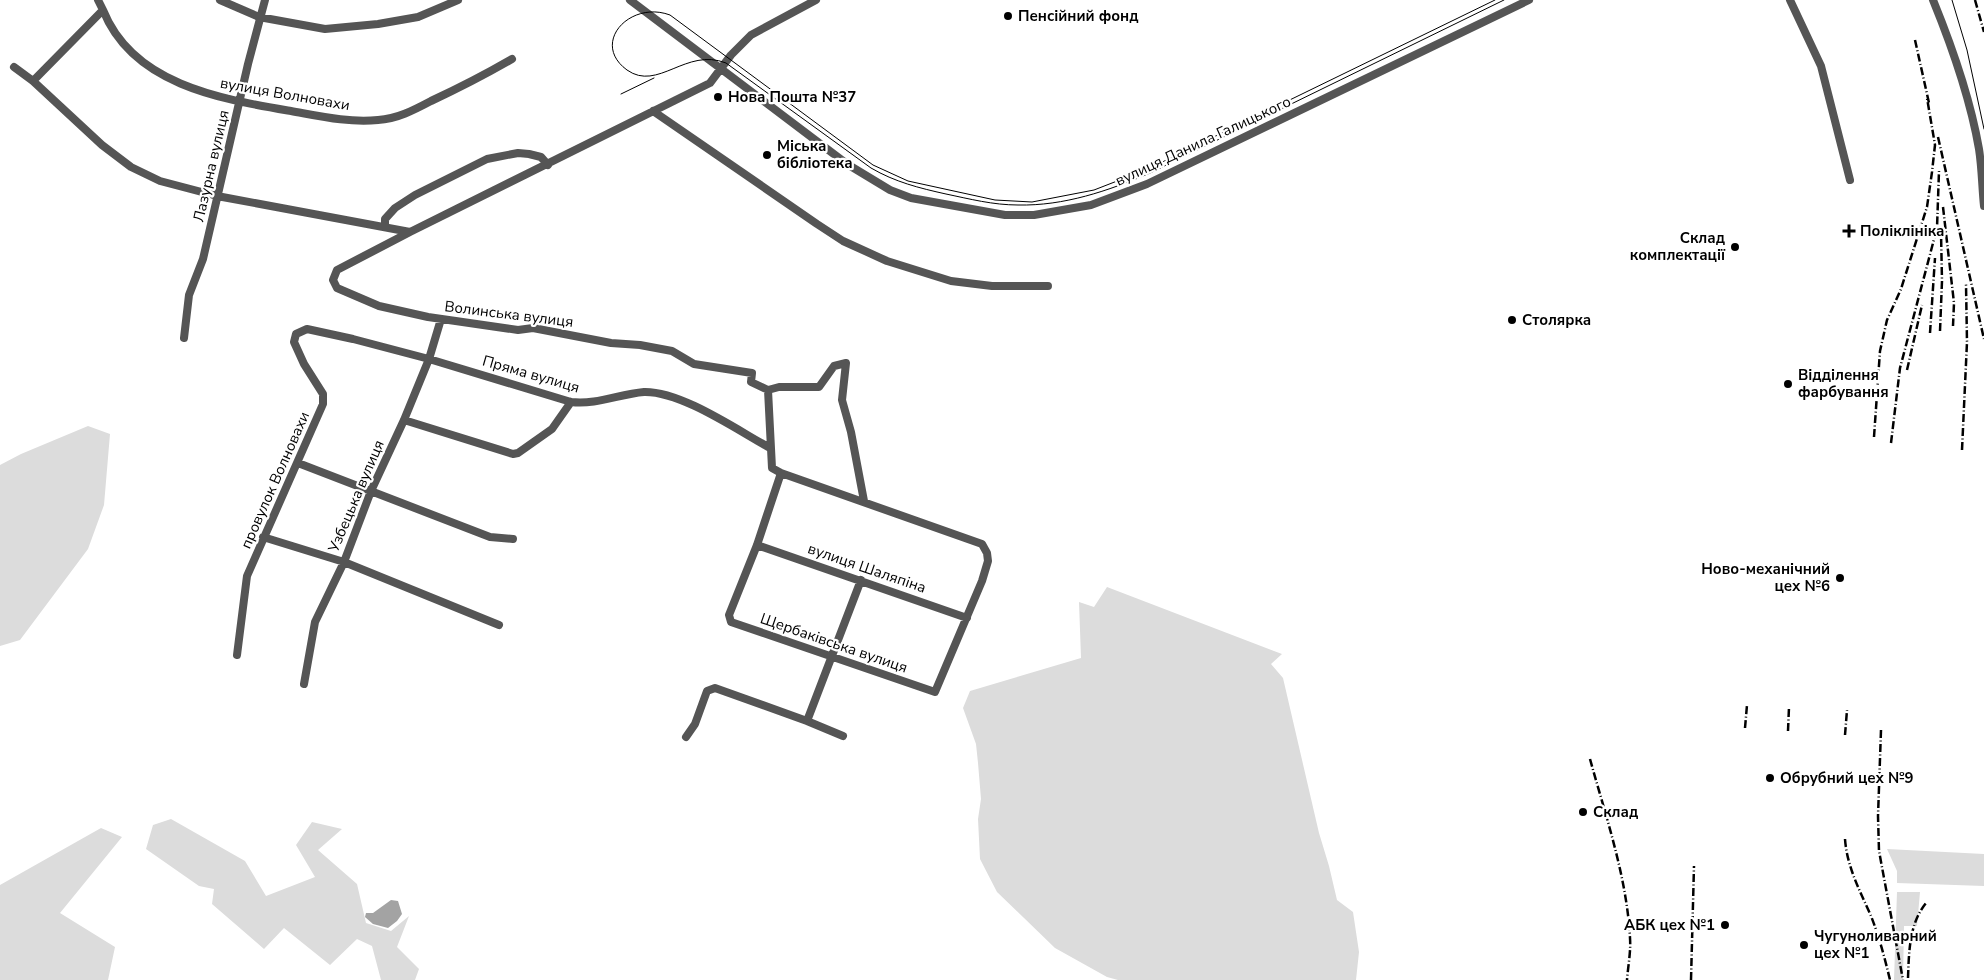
<svg xmlns="http://www.w3.org/2000/svg" width="1984" height="980" viewBox="0 0 1984 980" font-family="'Nunito Sans',sans-serif">
<rect width="100%" height="100%" fill="#fff"/>
<path fill="#dcdcdc" d="M88,426L110,434L104,505L88,549L20,640L0,646V465L21,454Z
M1107,587L1282,654L1271,664L1283,678L1319,833L1329,866L1337,900L1353,912L1359,952L1356,980H1118L1107,977L1055,948L997,892L980,859L978,819L981,799L978,763L976,744L963,708L970,691L1081,658L1079,602L1094,607Z
M171,819L245,861L266,896L315,877L296,845L312,822L342,829L318,850L357,884L366,923L391,931L409,916L397,947L419,969L415,980H381L372,946L357,939L330,965L284,928L264,949L212,904L214,889L199,886L146,849L153,825Z
M101,828L122,837L60,913L115,947L108,980H0V885Z
M1887,849L1984,854V886L1897,883V871Z
M1897,892H1920L1917,926H1904L1903,980H1894Z"/>
<path fill="#a3a3a3" d="M391,900L398,901L402,914L397,921L388,928L373,924L365,917L366,913H373Z"/>
<g fill="none" stroke-linecap="round" stroke-linejoin="round">
<path stroke="#555" stroke-width="8" d="M220,0L259,17L325,29L378,24L418,17L458,0
M630,0L847,164L890,190L911,198L1005,215H1034L1091,205L1147,184L1529,0
M1790,0L1821,66L1850,180
M1933,0C1953,49 1970,97 1979,149C1982,168 1982,187 1984,206
M103,10C133,85 221,99 291,111C319,116 349,123 378,120C397,119 414,110 431,101C459,88 486,74 512,59
M14,67L33,81L102,145L131,167L160,181L217,196L410,232L710,83L731,55L751,35L816,0
M33,81L103,10L98,0
M653,111L817,224L843,241L887,261L951,281L992,286H1048
M385,227V219L395,208L415,195L487,159L518,153L529,154L541,157L548,165
M410,232L337,270L333,280L337,288L379,306L428,317L518,330L533,328L611,343L640,345L672,351L694,364L752,373L751,382L768,390
M184,338L189,295L203,259L248,64L265,0
M404,420L513,454L518,453L552,429L571,402
M298,463L490,537L513,539
M781,473L757,545L729,615L731,622L935,692L982,581L988,561L987,553L982,544L781,473L772,468L768,390L779,387H819L834,366L846,363L842,400L851,432L864,501
M263,537L344,562L499,625
M757,545L967,618
M237,655L247,576L323,404V394L304,364L294,342L296,334L307,329L353,339L429,359L571,402C597,405 619,394 644,392C681,391 737,430 770,448
M304,684L315,622L344,562L371,491L404,420L429,359L441,319
M807,721L861,580
M686,737L695,724L707,691L715,688L807,721L843,736"/>
<path stroke="#000" stroke-width="1" d="M1495,0L1148,169L1094,190L1032,202L995,200L908,181L873,165L670,15C630,0 590,43 627,70C658,92 686,47 726,63L871,168C895,182 919,188 946,194C970,199 993,205 1018,205C1064,206 1108,191 1150,173L1504,0
M1952,0L1967,50L1984,129
M621,94L654,78"/>
<path stroke="#000" stroke-width="2.5" stroke-dasharray="8 2.5 1 2.5" stroke-linecap="butt" d="M1975,0L1984,32
M1915,40L1929,103
M1938,137L1984,339
M1943,207L1954,303L1953,326
M1940,331L1942,281L1941,232
M1930,333L1935,258
M1907,370L1922,305
M1874,437L1880,351L1887,320L1901,289L1927,207L1932,172L1935,145L1927,98
M1891,443L1900,368L1937,228L1939,171
M1962,450L1967,342L1966,284
M1745,728L1747,705
M1881,730L1878,816L1879,851L1903,980
M1788,731L1789,707
M1845,735L1847,710
M1590,759C1606,817 1627,878 1630,938C1631,952 1628,966 1627,980
M1845,839C1847,867 1860,891 1871,916C1879,936 1885,959 1890,980
M1908,978C1909,952 1909,924 1926,903
M1691,980L1694,866"/>
</g>
<g fill="#000" stroke="#fff" stroke-width="2">
<circle cx="1008" cy="16" r="5"/>
<circle cx="718" cy="97" r="5"/>
<circle cx="767" cy="155" r="5"/>
<path d="M1846.5 223.5h5v5h5v5h-5v5h-5v-5h-5v-5h5z"/>
<circle cx="1735" cy="247" r="5"/>
<circle cx="1512" cy="320" r="5"/>
<circle cx="1788" cy="384" r="5"/>
<circle cx="1840" cy="578" r="5"/>
<circle cx="1770" cy="778" r="5"/>
<circle cx="1583" cy="812" r="5"/>
<circle cx="1725" cy="925" r="5"/>
<circle cx="1804" cy="945" r="5"/>
</g>
<g text-anchor="middle" dominant-baseline="central" stroke-width="4.5" stroke-linejoin="round" paint-order="stroke">
<g font-size="15" font-weight="bold" fill="#000" stroke="#fff" text-anchor="start">
<text x="1018" y="16">Пенсійний фонд</text>
<text x="728" y="97">Нова Пошта №37</text>
<text x="777" y="146">Міська<tspan x="777" dy="17">бібліотека</tspan></text>
<text x="1860" y="231">Поліклініка</text>
<text x="1725" y="238" text-anchor="end">Склад<tspan x="1725" dy="17">комплектації</tspan></text>
<text x="1522" y="320">Столярка</text>
<text x="1798" y="375">Відділення<tspan x="1798" dy="17">фарбування</tspan></text>
<text x="1830" y="569" text-anchor="end">Ново-механічний<tspan x="1830" dy="17">цех №6</tspan></text>
<text x="1780" y="778">Обрубний цех №9</text>
<text x="1593" y="812">Склад</text>
<text x="1715" y="925" text-anchor="end">АБК цех №1</text>
<text x="1814" y="936">Чугуноливарний<tspan x="1814" dy="17">цех №1</tspan></text>
</g>
<g font-size="15" fill="#000" stroke="#fff">
<text transform="translate(285 94) rotate(10)">вулиця Волновахи</text>
<text transform="translate(1203 141) rotate(-25)">вулиця Данила Галицького</text>
<text transform="translate(211 166) rotate(-77)">Лазурна вулиця</text>
<text transform="translate(509 314) rotate(7)">Волинська вулиця</text>
<text transform="translate(531 374) rotate(16)">Пряма вулиця</text>
<text transform="translate(275 480) rotate(-66)">провулок Волновахи</text>
<text transform="translate(356 496) rotate(-67)">Узбецька вулиця</text>
<text transform="translate(867 568) rotate(19)">вулиця Шаляпіна</text>
<text transform="translate(834 643) rotate(19)">Щербаківська вулиця</text>
</g>
</g>
</svg>
